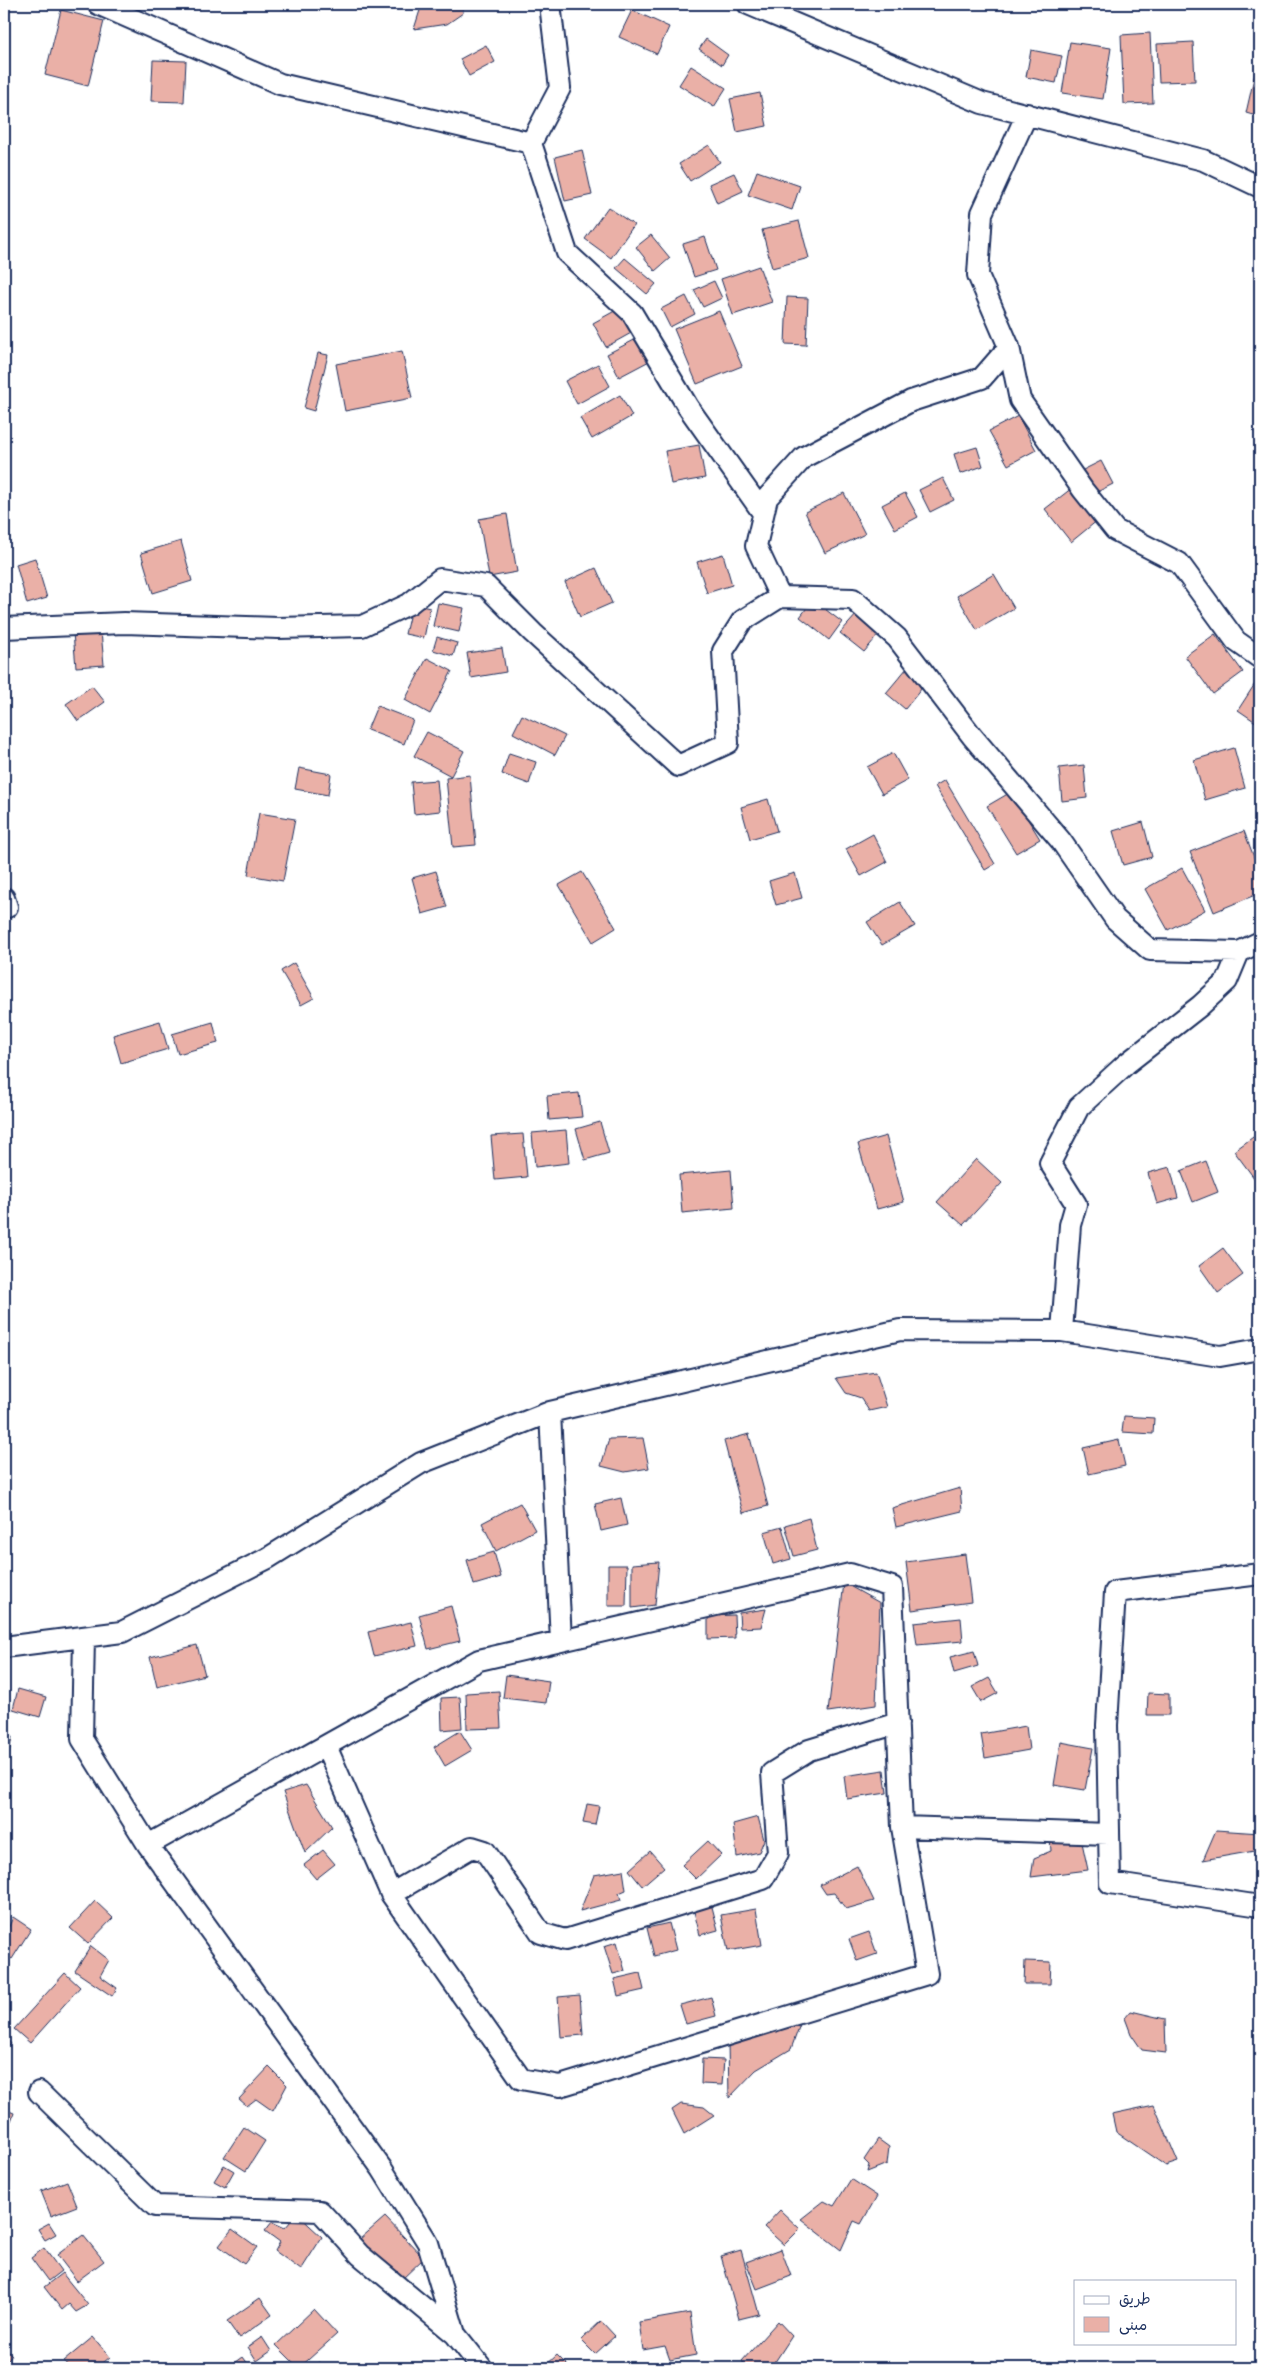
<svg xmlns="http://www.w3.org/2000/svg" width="1264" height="2372" viewBox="0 0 1264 2372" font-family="Caveat,'Playpen Sans Arabic',sans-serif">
<rect width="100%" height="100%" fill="#fff"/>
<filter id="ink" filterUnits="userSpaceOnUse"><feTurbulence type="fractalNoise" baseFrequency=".02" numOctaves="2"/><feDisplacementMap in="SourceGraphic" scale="10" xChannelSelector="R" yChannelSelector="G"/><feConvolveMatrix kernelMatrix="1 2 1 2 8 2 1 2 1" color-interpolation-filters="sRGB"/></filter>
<g filter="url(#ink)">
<path fill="#eab0a7" stroke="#1b2f5e" d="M422,4H463V13L447,24L414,29Z
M61,10L104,21L88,86L45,75Z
M632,10L669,27L657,54L619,37Z
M1150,33L1153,103L1124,104L1121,35Z
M706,39L728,55L722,65L699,49Z
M1070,42L1111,48L1103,99L1062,93Z
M1193,42L1195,81L1159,82L1157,44Z
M486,45L495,62L469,76L460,59Z
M1031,50L1062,56L1056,83L1026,77Z
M153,60L186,61L184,102L151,101Z
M1258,60H1260V117L1246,113Z
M691,66L726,88L714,107L679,85Z
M760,93L767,126L737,132L730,99Z
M709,145L720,162L690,181L679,164Z
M582,150L592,195L565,201L555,157Z
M757,171L800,186L792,210L748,195Z
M734,173L743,191L717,203L709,184Z
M608,207L634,225L611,258L585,239Z
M799,221L809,258L772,268L762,230Z
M651,235L670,258L655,271L636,247Z
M705,237L716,270L694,277L683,244Z
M625,258L656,284L647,294L616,268Z
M759,266L772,302L733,315L721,279Z
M714,281L722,298L703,307L694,290Z
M686,296L695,314L670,327L661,309Z
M787,297L808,298L806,345L785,344Z
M620,308L633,332L606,347L593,323Z
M719,311L742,366L697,384L674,329Z
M644,335L655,358L619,377L607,354Z
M402,351L412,398L345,411L336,364Z
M318,353L328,355L314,411L304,408Z
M598,364L610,386L577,404L565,381Z
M620,395L632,416L592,439L580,418Z
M1018,416L1036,450L1008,465L989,431Z
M699,445L705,478L671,484L665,451Z
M977,447L983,466L960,474L954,454Z
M1101,461L1113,484L1093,494L1081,471Z
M943,478L954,500L930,512L919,490Z
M1072,488L1098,520L1071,542L1045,509Z
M844,493L865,534L825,553L805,512Z
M905,493L918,517L895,529L882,505Z
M507,514L517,572L489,577L479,519Z
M181,541L192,581L153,593L141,553Z
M723,554L732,585L707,593L697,562Z
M35,558L47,598L27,604L16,564Z
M596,568L612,603L580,617L565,582Z
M994,574L1014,608L977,630L957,596Z
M813,600L842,622L829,640L800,617Z
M438,603L464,608L459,632L433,626Z
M412,604L430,608L424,638L405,634Z
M857,614L880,633L864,652L840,633Z
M101,631L104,665L76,667L73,633Z
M1215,634L1243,672L1213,694L1185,656Z
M437,637L457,643L453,656L433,650Z
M502,648L506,672L471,678L467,653Z
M427,658L452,671L430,714L405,700Z
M907,668L926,683L905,709L886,693Z
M1260,676V725L1238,710Z
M92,686L105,702L78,721L66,704Z
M377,706L413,720L404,744L367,730Z
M522,715L565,736L555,755L513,733Z
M427,732L464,751L451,776L414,756Z
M1234,748L1245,788L1205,800L1194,760Z
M509,753L536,762L529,784L502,774Z
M893,753L908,780L882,794L867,767Z
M1084,765L1087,798L1062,801L1059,768Z
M299,768L331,774L328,795L295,789Z
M470,775L476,845L453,847L446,778Z
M437,780L440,811L414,814L411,782Z
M945,780L995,864L985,870L935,786Z
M1011,792L1040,839L1016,853L987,806Z
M768,799L777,831L750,839L741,807Z
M259,813L295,819L283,881L248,875Z
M1143,822L1152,857L1123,865L1113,831Z
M1244,831L1260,873V893L1214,912L1190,852Z
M873,834L887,862L861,876L846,849Z
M1182,868L1205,910L1168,930L1145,889Z
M436,871L447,907L422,914L412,878Z
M582,872L616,928L593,942L559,885Z
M795,873L802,898L776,905L769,881Z
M900,902L915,926L882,945L867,922Z
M294,963L314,998L301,1005L281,971Z
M160,1021L168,1049L121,1063L113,1035Z
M213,1022L218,1043L178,1054L172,1034Z
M579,1093L582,1117L549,1120L547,1096Z
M600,1122L609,1153L585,1160L576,1129Z
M566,1130L569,1163L535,1167L532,1133Z
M1260,1132V1186L1234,1151Z
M523,1134L527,1177L495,1180L491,1136Z
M886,1136L904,1202L877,1209L858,1144Z
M976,1159L1002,1183L963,1225L937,1202Z
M1206,1161L1218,1192L1193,1202L1181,1171Z
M1170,1167L1178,1198L1157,1204L1148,1173Z
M731,1170L734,1208L682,1213L679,1175Z
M1223,1248L1243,1275L1218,1293L1199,1266Z
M876,1372L887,1407L869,1411L861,1398L846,1393L836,1378Z
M1124,1416L1154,1418L1153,1434L1122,1432Z
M749,1434L768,1506L743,1513L724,1441Z
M643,1438L649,1468L625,1472L601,1466L609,1439Z
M1119,1440L1125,1466L1089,1474L1083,1448Z
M960,1488L962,1511L896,1527L892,1508Z
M621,1498L627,1525L601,1531L595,1504Z
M520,1503L535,1530L496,1551L482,1523Z
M809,1518L817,1550L794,1556L785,1525Z
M782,1527L791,1559L773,1564L764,1532Z
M494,1552L501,1577L474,1585L467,1560Z
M965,1554L971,1602L912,1610L906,1562Z
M659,1562L655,1605L632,1608V1564Z
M608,1565H627L626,1606H608Z
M844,1583L880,1603L876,1705L828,1712Z
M451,1606L460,1641L428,1649L419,1615Z
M766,1609L761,1627L740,1628L739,1613Z
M734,1615L735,1638L708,1639V1616Z
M961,1618L963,1641L917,1645L914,1623Z
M411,1622L417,1646L374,1656L368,1632Z
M197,1645L205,1675L157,1687L150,1657Z
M974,1651L978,1666L954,1673L950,1657Z
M506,1675L549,1681L546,1703L503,1698Z
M989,1678L998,1693L981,1702L972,1687Z
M18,1689L46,1697L40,1717L13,1709Z
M499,1691L501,1728L467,1729L466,1693Z
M1148,1693L1169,1694V1715H1147Z
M460,1697L462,1728L442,1730L441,1698Z
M1026,1726L1029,1750L985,1758L981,1734Z
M460,1731L472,1750L445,1766L434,1747Z
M4,1735L12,1737L9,1753H4Z
M1061,1742L1093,1748L1085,1790L1054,1785Z
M884,1770L887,1793L847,1799L844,1776Z
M306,1785L332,1827L305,1853L283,1792Z
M587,1804L599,1806L595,1825L583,1823Z
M758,1817L764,1840L759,1852L737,1857L733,1824Z
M1216,1830L1260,1833V1850L1203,1860Z
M1050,1838H1081L1088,1870L1031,1877L1034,1858L1051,1851Z
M708,1841L721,1855L696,1879L682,1865Z
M323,1850L335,1864L316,1879L304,1865Z
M650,1851L664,1867L642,1886L629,1870Z
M857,1866L874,1901L846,1909L834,1893L826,1894L820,1885Z
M623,1870L626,1890L619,1893L621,1900L580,1911L594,1875Z
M95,1901L113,1918L88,1944L70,1928Z
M711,1903L718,1930L700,1935L693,1908Z
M756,1909L762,1945L728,1951L721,1915Z
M13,1917L31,1929L12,1959L4,1954V1938Z
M669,1923L676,1950L654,1956L647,1928Z
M869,1932L877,1954L857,1961L849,1939Z
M617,1942L625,1971L613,1974L604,1946Z
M91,1946L109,1960L100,1976L117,1988L112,1996L75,1971Z
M1025,1961L1051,1962L1050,1984H1024Z
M65,1973L80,1987L30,2043L14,2029Z
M640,1973L644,1990L618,1996L614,1979Z
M580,1995L583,2035L561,2037L558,1997Z
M711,1997L716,2016L686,2024L680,2005Z
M1131,2011L1165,2019L1166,2053L1142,2050L1131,2034L1125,2018Z
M802,2019L791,2049L756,2070L729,2098L728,2041Z
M4,2035L11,2044L4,2051Z
M702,2059L724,2060L722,2085L701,2084Z
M269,2067L287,2085L273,2111L256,2099L247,2106L239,2099Z
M681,2104L704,2107L714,2115L684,2134L672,2110Z
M1154,2105L1178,2162L1166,2166L1116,2132L1112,2114Z
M4,2109L14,2113L11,2121L4,2118Z
M244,2127L265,2141L246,2171L224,2157Z
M878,2139L889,2147L887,2164L867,2172L869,2165L864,2160Z
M224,2165L234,2171L225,2187L214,2181Z
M851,2179L877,2196L861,2224L854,2221L841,2250L801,2219L824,2201L834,2206Z
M67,2181L77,2206L51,2216L41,2191Z
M780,2210L800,2229L784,2245L764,2227Z
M297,2214L322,2237L301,2270L275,2251L280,2242L265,2231L272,2222L285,2228Z
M385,2217L424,2258L400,2281L360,2239Z
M49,2223L56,2234L45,2240L38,2229Z
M232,2229L257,2247L244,2264L219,2246Z
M83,2235L104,2261L77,2281L57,2255Z
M44,2248L61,2271L48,2281L31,2258Z
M781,2249L791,2276L757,2289L746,2262Z
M741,2250L759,2314L739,2319L721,2256Z
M62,2273L88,2305L76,2312L69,2304L62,2310L44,2287Z
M260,2298L272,2315L239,2338L227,2321Z
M314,2309L337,2334L299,2368L276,2345Z
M690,2313L696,2355L670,2360L665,2346L643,2350L639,2322Z
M601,2321L615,2336L595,2354L581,2340Z
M778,2321L792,2336L771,2368H747L742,2361Z
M93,2337L110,2357L97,2368H69L64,2361Z
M262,2337L271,2351L257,2361L248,2347Z
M4,2347L12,2355L4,2366Z
M557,2355L570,2368H543Z
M243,2357L251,2368H228Z
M319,2362L322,2368H310Z"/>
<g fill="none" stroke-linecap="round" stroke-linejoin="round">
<g stroke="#1b2f5e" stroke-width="24">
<path id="street" d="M98,4L280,84L531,143
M550,4L560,88L531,143L567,253L632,313L688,407L763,513
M748,4L982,103L1203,160L1260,187
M1027,114L982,213L978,275L1009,347L982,378L911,401L804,457L767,498L756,546L780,597L853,599L897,638L972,736L1061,841L1115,919L1150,950L1239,952
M1009,347L1020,400L1083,490L1115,530L1179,563L1236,641L1260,658
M4,628L124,623L278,628L362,626L409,604L440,579L486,586L533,633L678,766L728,743L723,651L742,621L780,597
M4,898L7,907
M1062,1331L1070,1225L1076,1204L1050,1163L1079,1107L1126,1064L1200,1006L1227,981L1239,952L1260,942
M550,1412L561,1641
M1260,1574L1115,1592L1107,1725L1110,1883L1260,1906
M84,1637L82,1739L148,1845L479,1660L850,1574L892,1587L902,1827L1109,1834
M4,1647L122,1632L268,1558L421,1463L550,1412L900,1330L1062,1331L1220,1356L1260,1349
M326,1746L391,1894L521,2079L560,2086L927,1974L902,1827
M148,1845L382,2169L428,2243L455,2334L482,2368
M391,1894L472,1847L485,1851L541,1933L565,1940L763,1879L778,1853L772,1773L809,1750L898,1723
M39,2092L155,2206L320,2211L360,2255L455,2334"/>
</g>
<use href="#street" stroke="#fff" stroke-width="20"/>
</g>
</g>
<rect width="1264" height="2372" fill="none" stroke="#fff" stroke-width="20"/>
<rect x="10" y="10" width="1244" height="2352" fill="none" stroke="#1b2f5e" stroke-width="2" filter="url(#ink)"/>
<rect x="1074" y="2280" width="162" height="65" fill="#ffffff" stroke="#a4acbf"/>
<rect x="1084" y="2296" width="25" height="8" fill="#ffffff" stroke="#a4acbf"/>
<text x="1119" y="2304" font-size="15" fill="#1b2f5e">طريق</text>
<rect x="1084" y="2317" width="25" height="15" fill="#eab0a7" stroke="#a4acbf"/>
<text x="1119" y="2330" font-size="15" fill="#1b2f5e">مبنى</text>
</svg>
